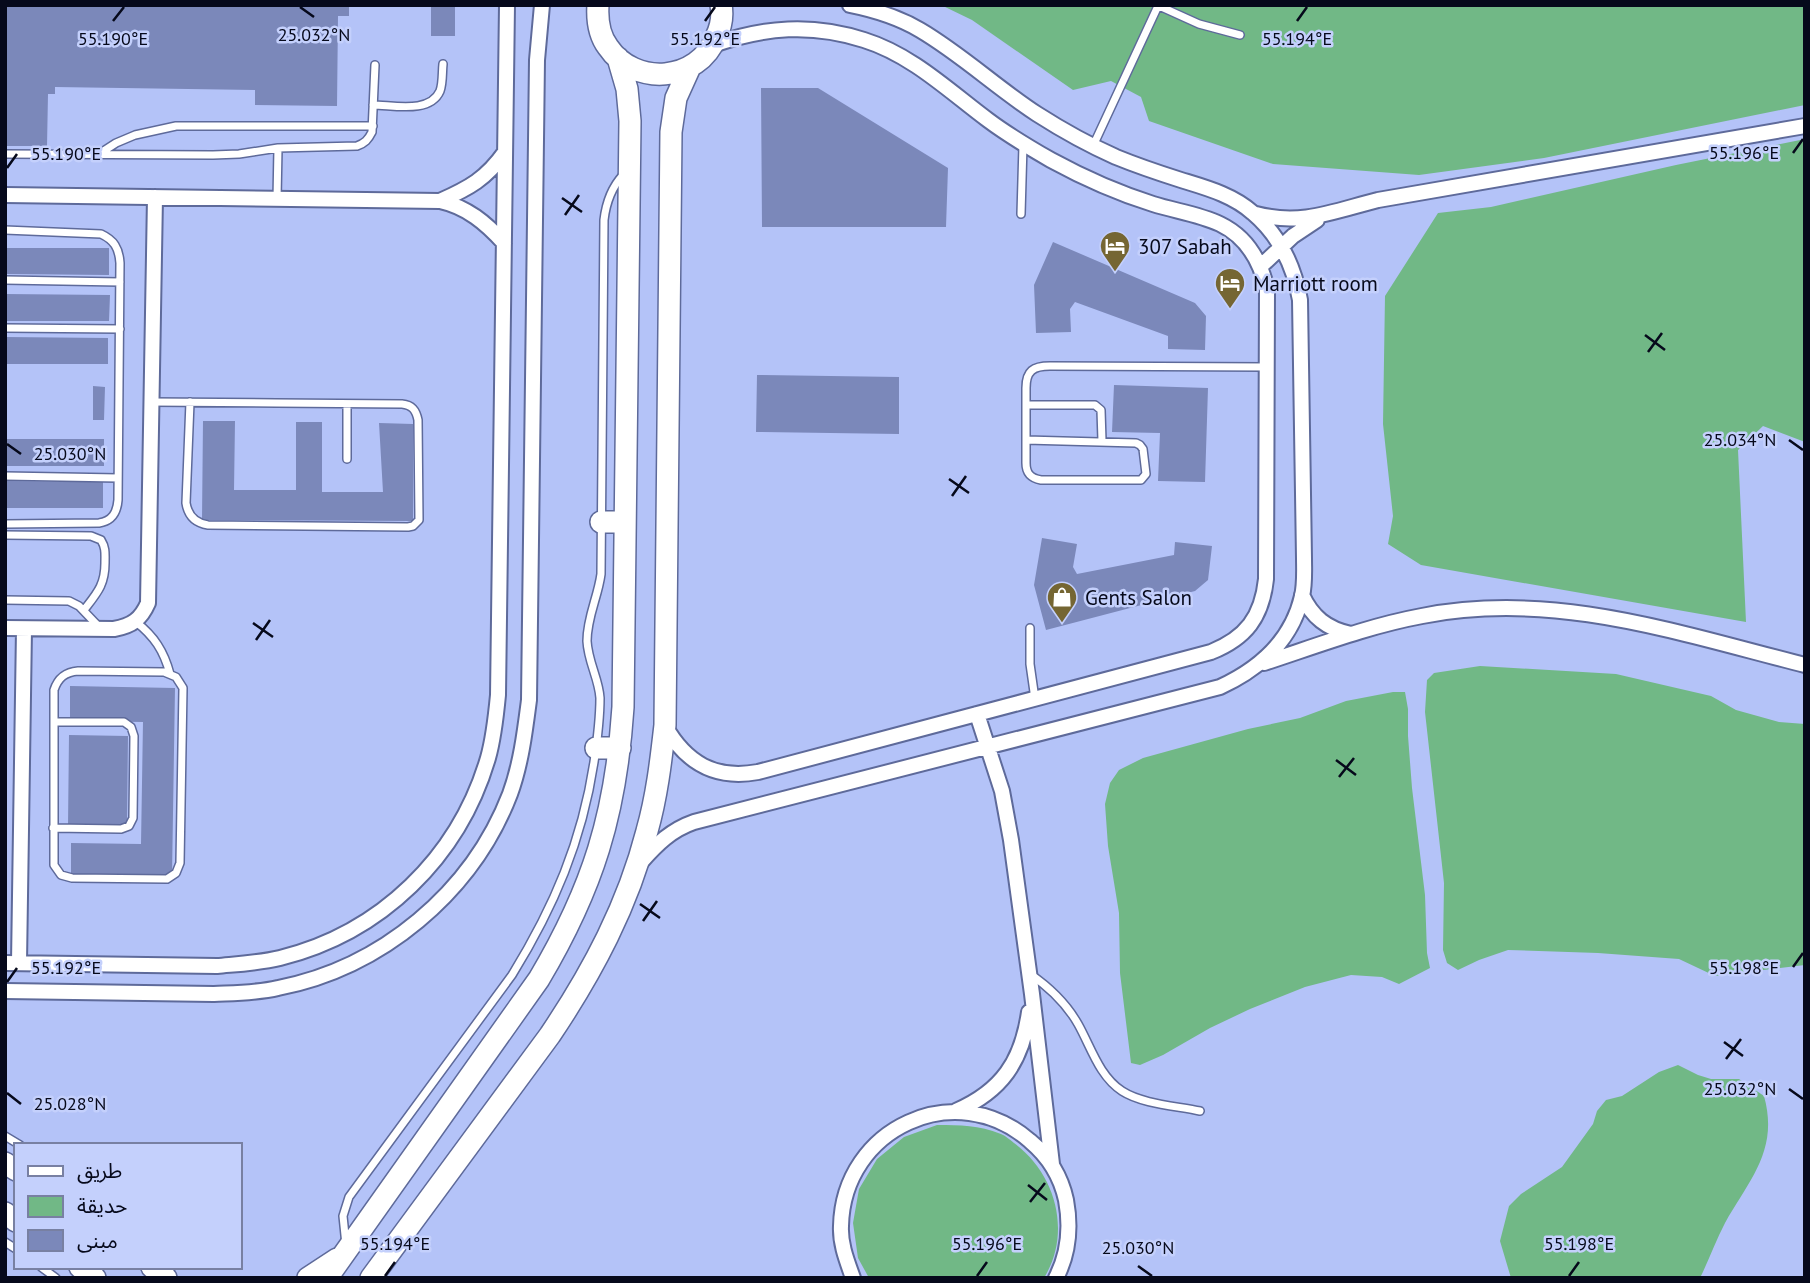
<svg xmlns="http://www.w3.org/2000/svg" width="1810" height="1283" viewBox="0 0 1810 1283" font-family="'PT Sans','Noto Sans Arabic',sans-serif">
<rect width="100%" height="100%" fill="#b4c3f8"/>
<path fill="#71b886" d="M941,5H1804L1805,105L1544,158L1419,175L1273,164L1149,121L1141,97L1111,81L1073,90L972,20Z
M1805,139V442L1763,426L1738,450L1746,622L1421,565L1388,544L1393,516L1383,424L1385,296L1438,213L1491,207L1676,165Z
M1480,666L1616,674L1711,696L1736,710L1779,722L1805,724V965L1715,976L1679,959L1598,953L1508,950L1479,960L1458,970L1447,963L1443,950L1444,883L1425,712L1427,680L1434,673Z
M1393,692H1405L1408,709V736L1412,788L1425,895L1427,953L1430,968L1399,984L1382,977L1351,975L1305,987L1250,1009L1210,1028L1163,1055L1140,1065L1131,1063L1120,973L1119,913L1108,846L1105,804L1110,783L1119,770L1143,758L1248,729L1300,718L1346,701Z
M1678,1065L1698,1075L1711,1079H1739L1764,1096C1779,1150 1750,1179 1725,1223C1716,1240 1709,1260 1700,1278H1511L1500,1241L1509,1206L1521,1194L1562,1167L1593,1124L1597,1111L1606,1100L1622,1096L1659,1072Z
M937,1125C961,1125 978,1125 1001,1134C1006,1136 1010,1140 1014,1143C1056,1174 1072,1232 1044,1278H869L858,1258L853,1223L859,1189L877,1159L904,1137Z"/>
<path fill="#7b88ba" d="M5,5H349V16H338L337,106L255,105V90L55,87V94H48L47,146H5Z
M431,5H455V36H431Z
M761,88H818L948,168L946,227H762Z
M1053,242L1195,303L1206,316L1205,350L1168,349V336L1075,302L1070,309L1071,332L1036,333L1034,285Z
M5,248H109V275L5,274Z
M5,294L110,295L109,321H5Z
M5,337L108,338V364H5Z
M757,375L899,377V434L756,432Z
M1114,385L1208,388L1205,482L1158,481L1160,433L1112,432Z
M93,386L105,387L104,420H93Z
M203,421H235L234,490H296V422H322V492H383L379,423L413,424V521L202,520Z
M5,439H104V466H5Z
M5,481L103,482V508H5Z
M1042,538L1077,544L1073,567L1077,574L1174,555L1175,542L1212,546L1208,580L1195,591L1046,630L1034,585Z
M70,686L175,688L172,876L71,874V843L141,844L143,722L70,721Z
M69,735L128,736L127,826H68Z"/>
<g fill="none" stroke-linecap="round" stroke-linejoin="round">
<g stroke="#5e6a9a" stroke-width="10">
<path id="lane" d="M1157,5L1199,24L1240,35
M373,105C393,105 430,114 440,91C443,83 442,73 443,64
M1093,146L1158,6
M5,154L213,155L239,154L278,148L357,146C365,143 368,140 372,132L375,65
M99,154L116,143L135,135L176,126H373
M277,199L278,148
M1021,214L1023,145
M5,230L101,234C114,240 119,248 120,263L118,500C117,513 112,521 99,523L5,524
M5,280L120,282
M5,328L120,329
M151,402C235,403 318,403 402,404C412,405 416,410 418,420L419,520L413,526L408,527L208,525C195,523 188,516 186,503L190,402
M1026,405H1095L1101,410L1102,441
M1026,440L1136,443L1140,445L1143,449L1146,474L1141,480H1041C1030,478 1026,473 1026,463V388C1026,371 1033,366 1050,366L1267,367
M347,459V404
M5,476L118,478
M5,535L91,536L101,540C106,548 105,554 105,563C105,585 97,593 84,610
M5,600L69,601L79,606L101,629
M136,622C154,636 164,651 170,674
M1030,628V664L1035,699
M78,671L164,672L176,677L183,688L180,863L176,873L167,879L72,878L61,875L54,865V690C58,678 65,672 78,671Z
M53,828L121,829L129,826L133,818L134,736L131,727L124,722H54
M1030,974C1049,987 1066,1003 1078,1024C1091,1047 1099,1076 1122,1091C1142,1104 1177,1106 1200,1111
M5,1136L20,1145
M5,1242L16,1249
M346,1245L343,1216L349,1197L512,975C554,907 582,841 594,762C597,742 600,719 600,698C599,679 588,662 587,641C587,617 598,597 601,574L604,220C606,203 611,188 623,175
M41,1267L56,1278"/>
</g>
<g stroke="#5e6a9a" stroke-width="18">
<path id="street" d="M5,195L440,201C467,207 486,223 504,243
M440,201C469,188 486,179 505,152
M1256,214C1302,226 1334,211 1378,200L1805,126
M1261,266L1293,236L1317,220
M1302,595C1312,617 1327,629 1351,634
M5,628L114,629C132,626 141,619 148,603L155,197
M1264,663C1316,646 1368,626 1422,616C1554,590 1678,633 1805,665
M977,714L1002,791L1011,840L1032,994L1052,1164
M665,726C686,763 715,780 758,772L1211,652C1246,638 1262,617 1266,579L1267,290C1261,262 1247,237 1220,224C1199,214 1175,211 1153,204C1118,193 1084,178 1051,160C1030,148 1008,135 988,120C949,91 912,55 864,40C812,23 764,27 713,45
M641,862C657,844 671,830 694,822L1220,687C1259,669 1292,640 1302,596C1305,584 1304,570 1304,558L1300,300C1294,266 1280,236 1253,213C1233,195 1207,188 1181,180C1159,173 1138,166 1116,157C1089,145 1062,130 1037,114C997,88 961,54 920,30C898,17 875,10 850,5
M5,963L217,966C238,964 259,963 280,958C381,933 459,857 488,758C494,737 496,716 498,695L507,5
M19,963L24,629
M5,991L214,994C235,993 257,993 278,988C381,968 472,893 510,794C521,764 525,731 529,700L537,60L542,5
M956,1111C1002,1091 1022,1061 1029,1012
M853,1278C847,1261 840,1244 841,1226C843,1128 956,1076 1030,1141C1048,1156 1061,1177 1066,1200C1071,1227 1069,1253 1056,1278"/>
</g>
<g stroke="#5e6a9a" stroke-width="24">
<path id="secondary" d="M598,5C597,20 599,35 608,47C635,87 698,82 716,37C721,27 723,16 721,5
M601,522H625
M596,748H620
M5,1163L16,1170
M5,1213L16,1221
M80,1267L95,1278
M152,1267L166,1278
M308,1278L337,1259
M327,1278L539,979C593,888 616,814 623,707L630,121L627,89L618,58
M371,1278L550,1035C593,971 628,905 647,831C657,796 661,760 665,725L671,132L676,98L690,67"/>
</g>
<use href="#lane" stroke="#fff" stroke-width="7"/>
<use href="#street" stroke="#fff" stroke-width="14"/>
<use href="#secondary" stroke="#fff" stroke-width="21"/>
</g>
<path fill="none" stroke="#06091b" stroke-width="2.5" d="M300,7L314,17M113,21L124,7M705,21L715,7M1297,21L1307,7M1793,153L1803,139M7,168L17,154M562,198L582,212M565,215L579,195M1645,335L1665,350M1648,352L1662,333M1789,440L1803,450M7,444L21,454M949,479L969,493M952,496L966,476M253,623L273,637M256,640L270,620M1336,760L1356,775M1339,777L1354,758M640,904L660,918M643,921L657,901M1793,967L1803,953M7,982L17,968M1724,1042L1743,1056M1726,1059L1741,1039M1789,1089L1803,1099M7,1093L21,1104M1028,1185L1047,1200M1030,1202L1045,1183M1138,1266L1152,1276M385,1276L395,1262M977,1276L987,1262M1569,1276L1579,1262"/>
<defs>
<g id="hotel-pin" transform="scale(1.575)"><path d="M0 17L-7.5 6A9.5 9.5 0 1 1 7.5 6Z" fill="#756633" stroke="#c4d0fc"/><path d="M-6-4.5h1.5V1H6V5H4.5V3h-9V5H-6ZM-4 0a1.8 1.8 0 1 1 3.6 0ZM.5 0V-2.5h3Q6-2.5 6 0Z" fill="#fff"/></g>
<g id="shop-pin" transform="scale(1.575)"><path d="M0 17L-7.5 6A9.5 9.5 0 1 1 7.5 6Z" fill="#756633" stroke="#c4d0fc"/><path d="M-5-2.5h2.3a2.7 3.5 0 0 1 5.4 0H5L5.5 6h-11ZM-1.5-2.5h3a1.5 2.3 0 0 0-3 0Z" fill="#fff"/></g>
</defs>
<g fill-rule="evenodd">
<use href="#hotel-pin" x="1115" y="246"/>
<use href="#hotel-pin" x="1230" y="283"/>
<use href="#shop-pin" x="1062" y="597"/>
</g>
<g text-anchor="middle" dominant-baseline="central" stroke-width="5" stroke-linejoin="round" paint-order="stroke">
<g font-size="21" fill="#06091b" stroke="#c4d0fc" text-anchor="start">
<text x="1138" y="246">307 Sabah</text>
<text x="1253" y="283">Marriott room</text>
<text x="1085" y="597">Gents Salon</text>
</g>
</g>
<g font-size="18" text-anchor="middle" fill="#06091b" stroke="#c4d0fc" stroke-width="5" stroke-linejoin="round" paint-order="stroke">
<text x="314" y="41">25.032°N</text>
<text x="113" y="45">55.190°E</text>
<text x="705" y="45">55.192°E</text>
<text x="1297" y="45">55.194°E</text>
<text x="1744" y="159">55.196°E</text>
<text x="66" y="160">55.190°E</text>
<text x="1740" y="446">25.034°N</text>
<text x="70" y="460">25.030°N</text>
<text x="1744" y="974">55.198°E</text>
<text x="66" y="974">55.192°E</text>
<text x="1740" y="1095">25.032°N</text>
<text x="70" y="1110">25.028°N</text>
<text x="395" y="1250">55.194°E</text>
<text x="987" y="1250">55.196°E</text>
<text x="1579" y="1250">55.198°E</text>
<text x="1138" y="1254">25.030°N</text>
</g>
<rect width="1810" height="1283" fill="none" stroke="#06091b" stroke-width="14"/>
<rect x="14" y="1143" width="228" height="126" fill="#c4d0fc" stroke="#7880a2" stroke-width="2"/>
<rect x="28" y="1166" width="35" height="10" fill="#ffffff" stroke="#7880a2" stroke-width="2"/>
<text x="77" y="1178" font-size="21" fill="#06091b">طريق</text>
<rect x="28" y="1196" width="35" height="21" fill="#71b886" stroke="#7880a2" stroke-width="2"/>
<text x="77" y="1213" font-size="21" fill="#06091b">حديقة</text>
<rect x="28" y="1230" width="35" height="21" fill="#7b88ba" stroke="#7880a2" stroke-width="2"/>
<text x="77" y="1248" font-size="21" fill="#06091b">مبنى</text>
</svg>
